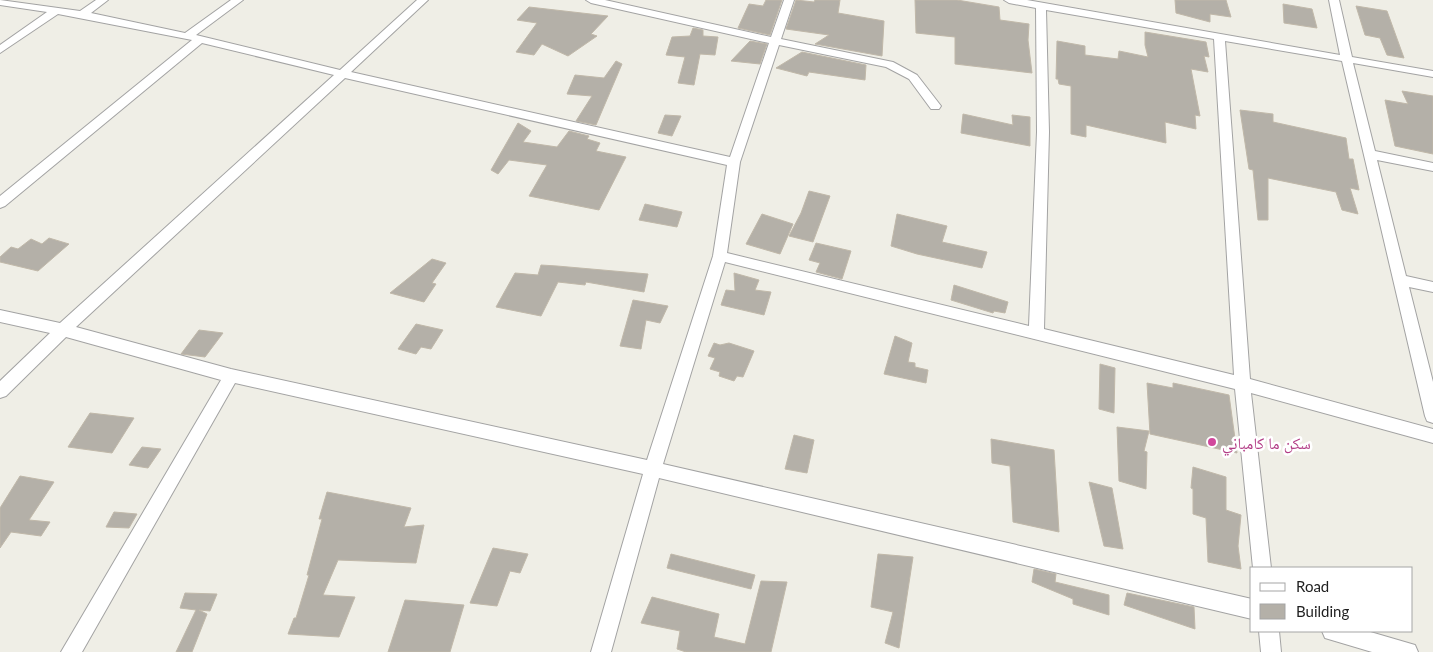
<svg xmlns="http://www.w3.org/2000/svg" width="1433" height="652" viewBox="0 0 1433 652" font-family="Lato,'Noto Naskh Arabic',sans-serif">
<rect width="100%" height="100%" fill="#efeee6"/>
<path fill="#b4b0a8" stroke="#c0b8a9" d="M766,0H782L770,35L738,28L749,4L763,6Z
M796,0L814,2L815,0H840L838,13L884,21L882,56L815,44L829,35L786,29Z
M915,0H957L999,7L1000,20L1029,24L1028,40L1032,73L955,64V37L916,33Z
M1175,0H1226L1231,17L1210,14V22L1176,13Z
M1283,4L1312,9L1317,28L1284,23Z
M1356,6L1387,11L1404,58L1387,55L1380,38L1365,35Z
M529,7L608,16L591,34L597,36L568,56L542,44L534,55L516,52L537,23L517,20Z
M693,28L703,30V36L718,37L715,55L700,54L694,85L678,83L685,57L666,55L672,37L690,36Z
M1145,32L1206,42L1209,57L1204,56L1208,72L1191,69L1200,116L1195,115L1196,129L1165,122L1166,143L1086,125V137L1071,134V86L1059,84L1058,79H1056L1057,41L1085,46V55L1118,59L1119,51L1148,57L1145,45Z
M750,41L767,44L760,64L731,61Z
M802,52L866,65L865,80L809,72L807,76L776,68Z
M616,61L622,64L596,125L576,121L592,96L567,94L575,75L604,78Z
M1402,91L1433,96V154L1395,146L1385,100L1408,104Z
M1240,110L1273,114V122L1346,138L1349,159H1353L1359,190L1350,188L1358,214L1342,210L1336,192L1268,178V220H1258L1253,170L1249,169Z
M963,114L1013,125L1012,115L1030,117V146L961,133Z
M665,115L681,116L672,136L658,133Z
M518,123L531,131L523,142L557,147L569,131L589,136L587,139L600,143L596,151L626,157L599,210L529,196L547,165L509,160L498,174L491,170Z
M809,191L830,196L813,242L789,236L801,213Z
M645,204L682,212L677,227L639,220Z
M762,214L793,224L780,254L746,244Z
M897,214L947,226L942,242L987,252L982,268L917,254L891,246Z
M49,238L69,244L38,271L0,262V257L11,247L18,249L31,239L42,244Z
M816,243L851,251L842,279L816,272L820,263L809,260Z
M432,259L446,263L432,283L436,284L424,302L390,293Z
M541,265L557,266L648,274L644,292L586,282L585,285L558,282L541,316L496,307L515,273L538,275Z
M734,273L759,280L755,290L771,292L764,315L721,305L726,290L735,291Z
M954,285L1008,302L1005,313L994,311L993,313L951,300Z
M633,300L668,306L660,323L646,320L641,349L620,346Z
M416,324L443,330L431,349L421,347L416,354L398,349Z
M199,330L223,333L205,357L181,354Z
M895,336L912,343L908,362L915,363V367L928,370L926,383L884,374Z
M714,343L720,345L729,343L754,351L743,377L737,376L734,381L719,376L720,372L710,369L715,358L708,356Z
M1100,364L1115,368L1114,413L1099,409Z
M1147,383L1173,388V383L1229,395L1237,453L1150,434Z
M90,413L134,418L112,453L68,447Z
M1117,427L1149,431L1144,451L1147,452L1146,489L1119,481Z
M794,435L814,440L807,473L785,469Z
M991,439L1054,450L1059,532L1013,522L1010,466L992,463Z
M142,447L161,449L148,468L129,465Z
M1193,467L1226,477V510L1241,515L1238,546L1241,569L1208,562L1206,518L1193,514V489L1191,488Z
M20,476L54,482L29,520L50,522L41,536L11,532L0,548V508Z
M1089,482L1112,488L1123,549L1104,546Z
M327,492L411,508L404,527L424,525L416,563L338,560L323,595L355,597L339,637L288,634L294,618H296L309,575H307L322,519H319Z
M114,512L137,514L129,528L106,527Z
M493,548L528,554L520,573L510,571L497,606L470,603Z
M671,554L755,575L751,589L667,568Z
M878,554L913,557L899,648L885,643L893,612L871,607Z
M1034,569L1056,574L1055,582L1109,595V615L1073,604V599L1032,582Z
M761,581L787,582L771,652H686L677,649L680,631L641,623L652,597L719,614L714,637L745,644Z
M185,593L217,594L210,611L199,610L207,614L192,652H176L196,610L180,608Z
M1127,593L1194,607L1195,629L1124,605Z
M405,600L464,605L450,652H388Z"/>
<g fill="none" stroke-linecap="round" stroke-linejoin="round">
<g stroke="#a3a3a3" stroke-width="2">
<path id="minor" d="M0,0L80,11L96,0H108L91,13L185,33L231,0H243L196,35L340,70L417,0H428L351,72L730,157L769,43L591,3L586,0H605L771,37L784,0H794L781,39L893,62L917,75L941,106L939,109H931L909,79L886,67L779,45L740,162L727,253L1029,326L1037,132L1036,8L1009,3L1004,0H1027L1340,55L1329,0H1339L1352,57L1433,71V77L1353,63L1375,151L1433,163V171L1377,160L1406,276L1433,282V292L1409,287L1433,382V423L1427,421L1425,416L1342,61L1225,41L1250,379L1433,429V443L1251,393L1271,568H1253L1235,389L725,262L663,464L1252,599V619L659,478L611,652H591L643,474L235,383L82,652H61L221,380L66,337L6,396L0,398V381L50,333L0,322V310L60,323L334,75L202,43L5,206L0,208V196L192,40L58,14L0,53V45L47,12L0,5ZM1046,10L1214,39L1234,375L1044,329L1049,132ZM345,78L727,165L713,256L647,460L231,369L76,327Z
M1259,631H1279L1281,652H1261Z
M1322,631H1367L1415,645L1418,652H1372L1325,638Z"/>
</g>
<use href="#minor" fill="#fff" fill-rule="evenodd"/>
</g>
<circle fill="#d1479c" stroke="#fff" stroke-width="2" cx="1212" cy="442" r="5"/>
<g text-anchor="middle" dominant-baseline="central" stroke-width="5" stroke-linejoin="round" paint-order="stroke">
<g font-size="16" fill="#b23c85" stroke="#fff" text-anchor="start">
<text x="1222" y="442">سكن ما كامباني</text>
</g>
</g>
<rect x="1250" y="567" width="162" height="65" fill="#ffffff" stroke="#a5a5a5"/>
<rect x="1260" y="583" width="25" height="8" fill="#ffffff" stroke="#a5a5a5"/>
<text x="1296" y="592" font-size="15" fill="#1f1f1f">Road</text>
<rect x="1260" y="604" width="25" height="15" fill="#b4b0a8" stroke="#a5a5a5"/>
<text x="1296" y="617" font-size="15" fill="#1f1f1f">Building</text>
</svg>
